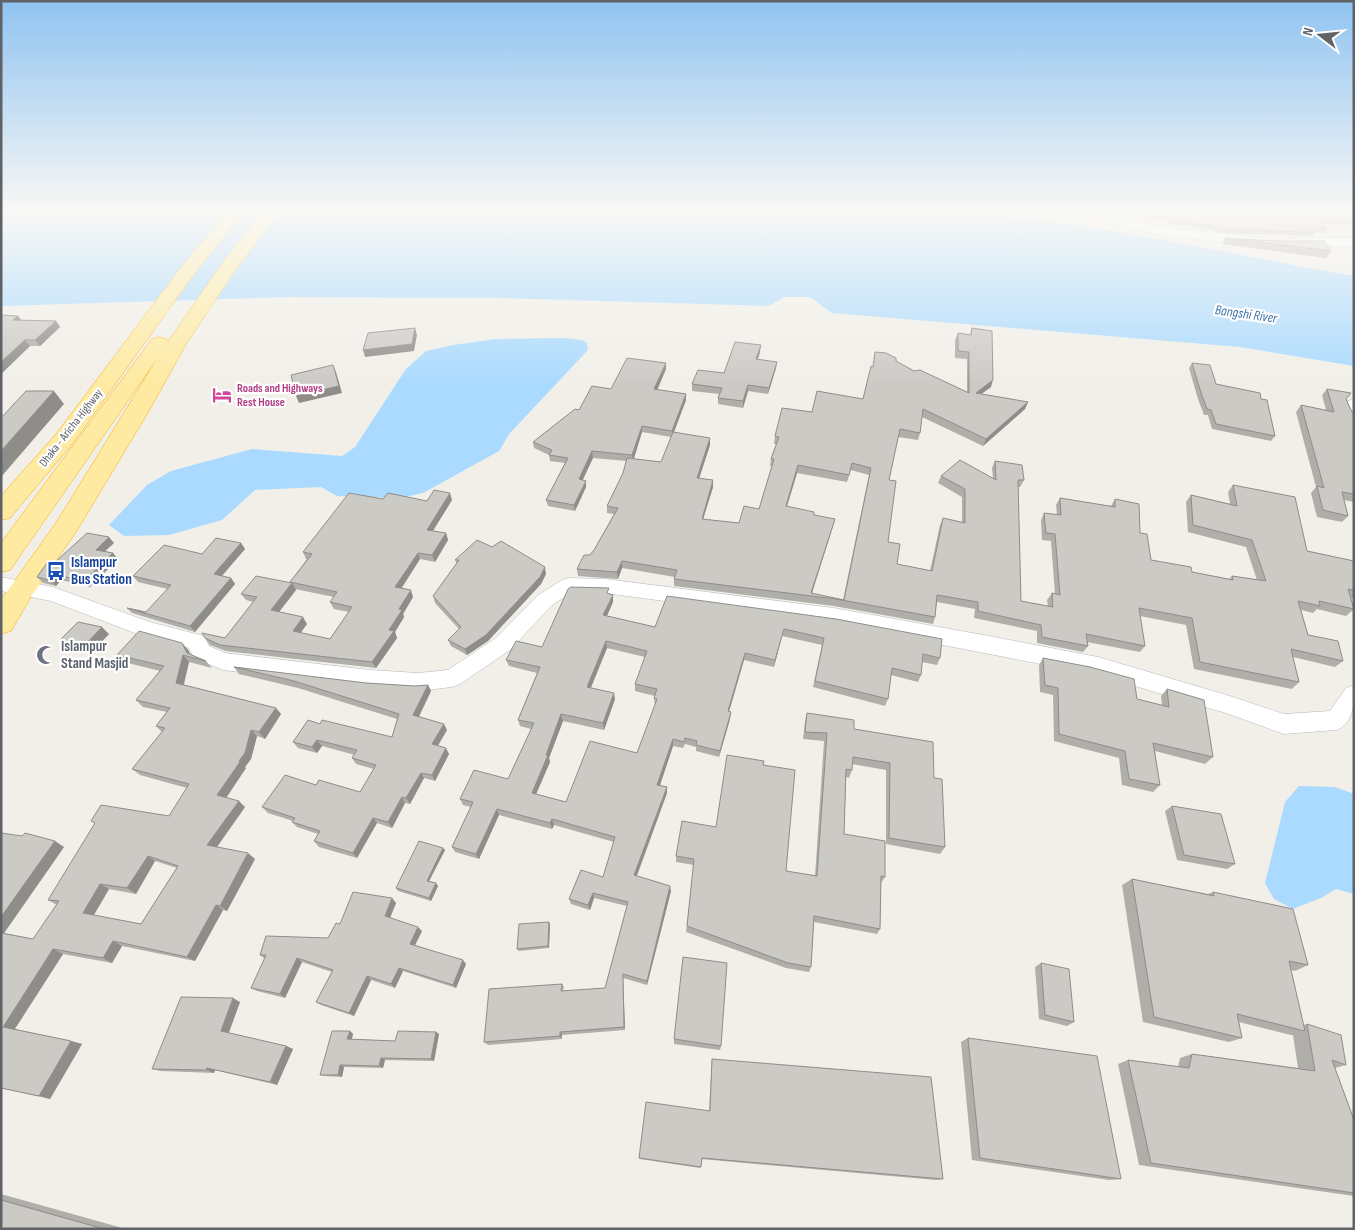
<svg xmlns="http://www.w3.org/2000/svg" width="1355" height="1230" viewBox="0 0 1355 1230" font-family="'Sofia Sans Condensed',sans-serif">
<rect width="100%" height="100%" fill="#f1efe8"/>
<path fill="#aadaff" d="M1,213H969C1098,222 1226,254 1354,276V366L1240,347L832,313L810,297H784L769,306L503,298L289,297L1,306Z
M564,338L582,340L587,343L588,350L510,433L499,451L423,493L400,498L337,496L321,487L255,490L222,520L169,535L124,536L109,525L147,485L171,471L252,449L342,456L355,447L406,369L426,351L453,345L496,339Z
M1299,786L1335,787L1354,794V894L1336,889L1323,897L1293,909L1274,899L1265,883L1285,802Z"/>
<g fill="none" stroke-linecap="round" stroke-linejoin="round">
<g stroke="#b5b8bc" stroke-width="1">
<path id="minor" d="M1351,400L1354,401V420L1348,418L1343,405L1346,402Z
M1,577L53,587L150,622L204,636L209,646L225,653L370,670L418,673L448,670L496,638L537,596L562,580L569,578L605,579L834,608L989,636L1098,657L1230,696L1284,714L1330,711L1346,688L1354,685C1354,703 1355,722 1336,730L1284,734L1229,714L1098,675L834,624L605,593L572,592L551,606L510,650L460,684L452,687L418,691L370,688L223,670L194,658L189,648L140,635L51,601L1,591Z"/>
</g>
<g stroke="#b5b8bc" stroke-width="1">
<path id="tertiary" d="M1070,213H1095L1168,228L1258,237L1263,238L1265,241L1263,244L1258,245L1168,236L1077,217Z
M1294,238H1354V246L1289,245L1287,242L1289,239Z"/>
</g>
<g stroke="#f9ab00" stroke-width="1">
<path id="trunk" d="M227,213H243L194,274L73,443L10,518L1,520V496L57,433L182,266Z
M262,213H278L234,272L186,344L150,409L76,532L32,595L11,631L1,634V600L58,520L157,359L10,570L1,572V543L152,339L159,337L166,339L168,342L221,265Z"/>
</g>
<use href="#minor" fill="#fff" fill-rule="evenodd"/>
<use href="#tertiary" fill="#fff" fill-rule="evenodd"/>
<use href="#trunk" fill="#feeaa1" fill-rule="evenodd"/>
</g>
<path fill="#afaea9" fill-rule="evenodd" d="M1126,213H1354V225L1324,224L1327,229L1324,233L1315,232L1313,236L1221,233H1215L1214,230L1191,228L1190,226L1168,224L1167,221L1127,216Z
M1225,238L1276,241L1331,251L1326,258L1222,244Z
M1,315L22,320L56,321L60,327L40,346H30L1,374Z
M972,328L991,387L981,394L1028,402L1025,409L983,446L922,417L920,433L918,440L898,437L889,480L888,542L897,564L930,571L940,525L943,518L962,522V497L938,483L941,476L993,478L992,468L995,461L1024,480L1020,487H1018L1021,601L1048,606L1047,600L1052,593L1055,594L1051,541L1042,540L1041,520L1044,513L1057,515L1056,505L1060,498L1111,506L1115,499L1140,533L1151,560L1192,572L1229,579L1232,576L1257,580L1246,547L1188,532L1186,502L1191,495L1230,504L1228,492L1233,485L1307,551L1354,561V599L1351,598L1354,609L1346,616L1317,609L1313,613L1301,610L1308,635L1343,661L1335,667L1293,657L1299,682L1292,689L1194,669L1186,625L1140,616L1145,646L1140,652L1087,642L1088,646L1083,652L1037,643V631L974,618L975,609L937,602L935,617L933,624L834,606L674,586V579L675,577L622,568L618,579L578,576L577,569L594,550L614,514L607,513V506L623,473L627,461L593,458L582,480L586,487L575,511L548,506L546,500L565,463L550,461L549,455L534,448L533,442L579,410L611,389L666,369L657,390L686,394V400L674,432L710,445L699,478L713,487L703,519L739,523L759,509L772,466H770L771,459L776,444H774L775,436L812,412L863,399L873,366L875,352L914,371L967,392V359L955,358V340L958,333L970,335ZM642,432L671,437L661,462L633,459ZM851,470L869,475L843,600L812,593L833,526L814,515L787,506L797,473L847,482Z
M760,352L758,359L776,368L768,394L748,391L743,408L718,404V398L719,394L692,391V384L724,373Z
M1192,363L1216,384L1261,399L1275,436L1271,441L1212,429L1208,415H1204L1198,399L1189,368Z
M1327,389L1346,399L1352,412L1354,413V502L1344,500L1348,516L1342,522L1317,517L1311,493L1316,487L1296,412L1301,405L1326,410L1322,395Z
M383,499L427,501L452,500L433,531L446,533L448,540L435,562L420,559L402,588L413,597L403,614L404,617L395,632L397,638L376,668L226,651L210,645L205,638H225L253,602L246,600L241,594L290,583V582L307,559H306L303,552ZM295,589L334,597L330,602L334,609L349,612L330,639L300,633L307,624L279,612L296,590Z
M114,543L105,551L113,553L118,559L90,587L61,580L56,586L43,583L37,577L53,564Z
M241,543L245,549L222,576L231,578L235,584L195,632L132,613L127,608L146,612L168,589L138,582L133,576L202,554Z
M455,560L546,574L541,584L488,641L467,655L451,646L448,640L459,629L435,603L433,596L457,564Z
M610,594L613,595V602L607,616L655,627L667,596L940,658L937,665L922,662L921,675L918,682L891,675L888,699L885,706L813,687L822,645L782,636L774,667L744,660L729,712L730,719L719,757L696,751V747L685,744L683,748L673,746L660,785L667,787V793L637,876L671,891L647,985L623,978L625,1030L562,1035V1039L488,1045L484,1042L562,984L564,987L563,991L605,988L627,906L594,898L590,910L571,904L569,899L603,877L614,842L554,825L552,829L499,815L479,859L455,852L452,847L471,807L463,805L460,799L508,779L531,729L520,726L518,720L537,673L509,666L506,660L542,647ZM607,648L645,657L635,684V691L655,696L654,698L655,705L637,753L566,802L536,794L550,762L549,758L563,721L604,730L615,699L591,688Z
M109,634L91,653L67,647L60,640Z
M182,643L188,650L190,654L206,661L212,668L189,662L184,685L276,708L281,714L265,739L257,736L251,759L245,767L246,768L226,798L245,807L217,847L255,859L227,911L223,910L195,961L122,946L112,963L63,954L15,1029L71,1041L82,1044L50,1099L1,1088V833L64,847L4,933L33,939L57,905L48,900L169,816L187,788L140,775L132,769L162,732L156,726L167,712L143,707L136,700L160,671L124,662L117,655ZM155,861L177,868L141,924L94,915L109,889L136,894Z
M1043,658L1137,699L1162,705L1161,696L1167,689L1213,757L1205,764L1155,751L1160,785L1153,792L1122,785L1119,758L1054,741L1053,695L1040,692L1039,665Z
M234,667L366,683L415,686L428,685L431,691L419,717L447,730L438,746L449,754L435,781L424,778L410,804L405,803L392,828L377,823L357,858L319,847L314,841L318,834L297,827L292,822L293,821L268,813L262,807L316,785L360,792L374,769L356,764L352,758L355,755L322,746L317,753L298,748L293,742L320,724L392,737L397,719L298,688L239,674Z
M807,713L854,729L934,778L945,847L940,854L886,844V770L852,764V770L849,778L846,777L844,834L885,877L881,883L880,929L877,934L814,922L811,967L809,972L786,968L686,932L694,865L676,862V856L716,827L763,765L786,871L815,876L824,741L803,739L805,721Z
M1172,806L1235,864L1227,869L1177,860L1165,811Z
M443,848L445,850L429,881L436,883L438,886L431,901L398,891L396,888Z
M1132,879L1208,894L1213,892L1308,965L1295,971L1291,970L1303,1025L1307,1024L1346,1065L1335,1068L1354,1120V1196L1139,1165L1118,1064L1128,1060L1178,1067L1180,1058L1192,1054L1298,1068L1293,1035H1291L1239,1022L1242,1038L1229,1042L1143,1022L1122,885Z
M392,898L396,903L390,918L422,931L415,945L466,964L456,988L403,971L395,988L371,980L354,1016L321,1005L316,1002L332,972L302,962L285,998L257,991L251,988L265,959L260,955L328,938L340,924Z
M550,924L549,948L519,951L517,949Z
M1041,963L1074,1022L1067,1026L1039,1019L1035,967Z
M240,1002L229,1033L286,1046L293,1049L277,1085L215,1070L214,1073L160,1071L152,1069Z
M350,1031L353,1034L352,1039L395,1041L436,1032L439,1034L434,1061L385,1060L383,1068L344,1067L342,1077L324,1076L320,1075Z
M968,1038L1121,1179L1109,1180L972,1160L961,1042Z
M674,1039L721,1046L720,1050L674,1044Z
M712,1059L943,1179L936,1180L701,1159L700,1168L640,1159L639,1158L709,1111Z
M1,1194L126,1229H1Z"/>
<path fill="#8f8d8a" d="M18,316L23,322L13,320Z
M56,321L60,327L40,346L35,340Z
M415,328L417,335L414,351L365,357L363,350Z
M25,340L30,346L1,374V362Z
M761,345L760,352L756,365V359Z
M777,362L776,368L768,394L769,388Z
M666,363V369L655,395L654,389Z
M333,365L336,372L342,393L299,403L296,396Z
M993,380L991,387L973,400L976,393Z
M748,385V391L743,408V401Z
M54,391L64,404L1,477V451Z
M686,394V400L672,437V431Z
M1028,402L1025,409L983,446L986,439Z
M642,426V432L633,462L632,455Z
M710,438V445L697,485V478Z
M592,451L593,458L580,486L579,479Z
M798,465L797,473L785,513L786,506Z
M713,480V487L701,526L702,519Z
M586,481V487L575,511L574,505Z
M450,493L452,500L429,537L427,530Z
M835,519L833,526L811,596V593Z
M446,533L448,540L435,562L432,555Z
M109,537L114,543L101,555L96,550Z
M241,543L245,549L218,580L214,574Z
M113,553L118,559L90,587L84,581Z
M418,553L420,559L398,593L395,587Z
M622,561V568L618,579L617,572Z
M545,567L546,574L541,584L488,641L467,655L465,649Z
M56,575L61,580L56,586L50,580Z
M231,578L235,584L195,632L190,626Z
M292,583L296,590L275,617L271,610Z
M411,590L413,597L403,614L404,617L395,632L397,638L376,668L372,662L399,609Z
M613,595V602L604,622L603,615Z
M303,617L307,624L297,638L293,631Z
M102,627L109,634L91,653L84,646Z
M784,629L782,636L774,667L775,660Z
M606,641L607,648L588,694L587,687Z
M182,643L188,650L192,657L187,653Z
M745,653L744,660L727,718L728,711Z
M183,655L189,662L182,690L176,683Z
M428,685L431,691L416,722L413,715Z
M614,693L615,699L604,730L603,723Z
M276,708L281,714L265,739L259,732Z
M731,712L730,719L719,757L720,751Z
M561,714L563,721L549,758L550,762L534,799L532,793Z
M444,724L447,730L435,750L432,744Z
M251,730L257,736L251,759L245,767L246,768L224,801L217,795L239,761Z
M673,739V746L658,791L657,785Z
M317,740L322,746L317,753L312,747Z
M446,748L449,754L435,781L432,775Z
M421,773L424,778L410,804L406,798Z
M667,787V793L635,880L634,875Z
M402,797L405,803L392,828L388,822Z
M239,801L245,807L214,851L207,845Z
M497,809L499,815L479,859L476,854Z
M373,818L377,823L357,858L353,853Z
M552,819L554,825L552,829L550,823Z
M55,841L64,847L2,936L1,935V917Z
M443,848L445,850L428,883L427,881Z
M248,853L255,859L227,911L220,906Z
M148,856L155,861L136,894L127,888Z
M436,883L438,886L431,901L429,898Z
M100,884L109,889L92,918L83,913Z
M670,886L671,891L647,985V981Z
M593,893L594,898L590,910L588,905Z
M392,898L396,903L389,920L385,916Z
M216,905L223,910L195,961L187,957Z
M549,922L550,924L549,948L548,946Z
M418,927L422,931L414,947L410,944Z
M113,941L122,946L112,963L103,958Z
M53,949L63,954L14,1030L3,1027Z
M297,958L302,962L285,998L280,994Z
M463,960L466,964L456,988L453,985Z
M399,968L403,971L395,988L391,984Z
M623,974V978L625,1030L624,1027Z
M367,976L371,980L354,1016L349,1013Z
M233,998L240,1002L228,1034L221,1031Z
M350,1031L353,1034L351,1041L347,1039Z
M436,1032L439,1034L434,1061L431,1059Z
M560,1032L562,1035V1039L560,1036Z
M71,1041L82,1044L50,1099L39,1096Z
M286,1046L293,1049L277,1085L270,1082Z
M381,1058L385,1060L383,1068L379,1066Z
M340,1065L344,1067L342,1077L338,1075Z
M207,1068L215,1070L214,1073L206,1070Z"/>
<path fill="#cccac5" stroke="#8f8d8a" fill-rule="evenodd" d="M1139,213H1354V221L1322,220L1327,229L1313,227L1316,232H1299L1218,228L1216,226L1193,224L1192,221L1170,220L1169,217Z
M1225,238L1276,241H1324L1331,251Z
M1,315L18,316L13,320L56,321L35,340H25L1,362Z
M415,328L412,344L363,350L368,333Z
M972,328L992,331L993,380L976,393L1028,402L986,439L923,409L920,433L900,429L889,480L896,481L888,542L900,544L897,564L932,571L943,518L965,523V489L941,476L960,460L996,480L995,461L1022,465L1024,480H1018L1021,601L1053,607L1052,593L1060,595L1055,534L1046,533L1044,513L1061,515L1060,498L1115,507V499L1139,504L1140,533L1147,534L1151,560L1191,567L1192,572L1233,580L1232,576L1266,581L1252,540L1193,525L1191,495L1237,506L1233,485L1295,497L1307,551L1354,561V590L1348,589L1354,609L1319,601L1320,606L1298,601L1308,635L1338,641L1343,661L1291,649L1299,682L1200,662L1192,618L1139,608L1145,646L1086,634L1088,646L1042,637L1041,625L978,611V602L937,595L935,617L836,599L674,579L677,570L622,561L617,572L577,569L584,555H590L594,550L618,508L607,506L623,473L627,458L661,462L673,432L710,438L697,478L713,480L702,519L739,523L744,506L759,509L774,459H771L779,437L775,436L782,408L812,412L817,391L863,399L871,366L873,367L875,352L886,353L896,358V361L914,371L920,370L969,393V352L958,351V333L971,335ZM852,463L871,468L844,600L811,593L835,519L814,515V512L786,506L798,465L849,475Z
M735,342L761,345L756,359L777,362L769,388L748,385L743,401L718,398L722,388L692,384L698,370L724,373Z
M627,358L666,363L654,389L686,394L672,431L642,426L632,455L592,451L579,479L586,481L574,505L546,500L568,458L549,455L552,450L533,442L575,409L579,410L592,386L611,389Z
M1192,363L1210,365L1216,384L1260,393L1261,399L1267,400L1275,436L1216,424L1211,410L1207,409L1201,393Z
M333,365L339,386L296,396L291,375Z
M1327,389L1351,393L1346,399L1352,412L1354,413V494L1342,492L1348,516L1323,510L1317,486L1324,488L1301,405L1334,412Z
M26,391H54L1,451V418Z
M434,490L450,493L427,530L446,533L432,555L418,553L395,587L411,590L399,609L402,610L389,630L394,631L372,662L220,645L205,638L202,633L225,638L257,597L241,594L256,576L292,583L271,610L303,617L293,631L330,639L352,607L330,602L337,592L290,582L312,554L303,552L349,493L383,499L388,493L427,501Z
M87,533L109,537L96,550L113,553L84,581L56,575L50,580L37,577L47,563L53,564Z
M216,538L241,543L214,574L231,578L190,626L127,608L146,612L171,585L133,576L164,545L202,554Z
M477,540L492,547L501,541L545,567L540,577L486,635L465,649L448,640L461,627L433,596L459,560H455Z
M571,587L609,588L607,593L613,595L603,615L655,627L667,596L836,619L942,639L940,658L923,654L921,675L892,668L888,699L815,681L824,638L784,629L775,660L745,653L728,711L731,712L720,751L696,745L697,741L685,738L684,742L673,739L657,785L667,787L634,875L670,886L647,981L623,974L624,1027L560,1032V1036L484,1042L489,989L562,984L561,991L605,988L628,902L593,893L588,905L569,899L581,870L603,877L615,837L552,819L550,823L497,809L476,854L452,847L473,802L460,799L474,770L508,779L534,723L518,720L540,667L506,660L516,641L542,647L568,589ZM606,641L647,651L635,684L657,689L654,698L657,699L637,753L590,741L566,802L532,793L548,755H546L561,714L603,723L614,693L587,687Z
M78,622L102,627L84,646L60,640Z
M139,631L182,643L187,653L206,661L183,655L176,683L276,708L259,732L251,730L245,753L239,761L240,762L217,795L239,801L207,845L248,853L220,906L216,905L187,957L113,941L103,958L53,949L3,1027L71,1041L39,1096L1,1088V933L33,939L59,901L48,900L95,823L91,821L101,805L169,816L189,784L132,769L165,728L156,726L170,708L136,700L164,666L117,655ZM148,856L178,866L141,924L83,913L100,884L127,888Z
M1043,658L1090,667L1134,679L1137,699L1169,707L1167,689L1204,700L1213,757L1153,743L1160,785L1129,779L1125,751L1059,734L1058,688L1045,685Z
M234,667L366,683L415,686L428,685L413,715L444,724L432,744L446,748L432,775L421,773L406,798L402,797L388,822L373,818L353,853L314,841L320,831L292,822L295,818L262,807L285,775L316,785L319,780L360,792L376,765L352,758L357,750L317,740L312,747L293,742L308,720L320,724L322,720L392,737L399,714L294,681Z
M807,713L854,720V729L933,742L934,778L942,779L945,847L889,838L890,763L853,757L852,770L846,769L844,834L885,841V877L881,876L880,929L814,916L811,967L788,963L687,926L694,859L676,856L682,821L716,827L727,755L764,761L763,765L795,770L786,871L817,876L827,733L805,732Z
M1172,806L1221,814L1235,864L1184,855Z
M1,833L22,836L25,833L55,841L1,917Z
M419,841L443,848L427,881L436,883L429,898L396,888Z
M1132,879L1214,896L1213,892L1293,909L1308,965L1289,961L1305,1031L1237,1014L1242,1038L1154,1017Z
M353,892L392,898L385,916L418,927L410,944L463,960L453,985L399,968L391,984L367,976L349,1013L316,1002L333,970L297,958L280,994L251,988L266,955H260L266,936L328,938L336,923L340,924Z
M549,922L548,946L517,949L519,924Z
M683,957L727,963L721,1046L674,1039Z
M1041,963L1069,969L1074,1022L1045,1015Z
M181,997L233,998L221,1031L286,1046L270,1082L207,1068L206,1070L152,1069Z
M1307,1024L1341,1035L1346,1065L1332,1060L1354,1120V1193L1151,1163L1128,1060L1189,1068L1192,1054L1315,1071Z
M332,1031H350L347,1039L395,1041L398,1031L436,1032L431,1059L381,1058L379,1066L340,1065L338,1075H320Z
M968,1038L1097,1056L1121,1179L980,1158Z
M712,1059L931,1077L943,1179L702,1158L701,1167L639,1158L646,1102L710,1111Z
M1,1200L104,1229H1Z"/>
<linearGradient id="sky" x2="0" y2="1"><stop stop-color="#8fc3f1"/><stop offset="0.55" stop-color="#f9f8f5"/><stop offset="1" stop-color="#f9f8f5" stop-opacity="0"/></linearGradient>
<rect width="1355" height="385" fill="url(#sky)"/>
<defs>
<g id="hotel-bare" transform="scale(1.5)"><path d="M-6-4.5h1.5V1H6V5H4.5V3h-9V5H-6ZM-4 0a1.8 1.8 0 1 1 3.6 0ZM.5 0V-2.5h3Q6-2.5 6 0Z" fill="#d1479c" stroke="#fff" stroke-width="2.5" paint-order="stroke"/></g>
<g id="bus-bare" transform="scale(1.5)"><path d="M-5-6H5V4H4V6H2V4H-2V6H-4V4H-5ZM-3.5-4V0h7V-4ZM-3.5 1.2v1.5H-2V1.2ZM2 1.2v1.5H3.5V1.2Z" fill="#1a4fb4" stroke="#fff" stroke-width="2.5" paint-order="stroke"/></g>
<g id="mosque-bare" transform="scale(1.5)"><path d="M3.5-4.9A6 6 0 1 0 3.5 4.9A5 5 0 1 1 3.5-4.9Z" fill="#6b7280" stroke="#fff" stroke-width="2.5" paint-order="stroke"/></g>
</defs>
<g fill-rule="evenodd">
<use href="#hotel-bare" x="222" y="395"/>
<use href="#bus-bare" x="56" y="571"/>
<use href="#mosque-bare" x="46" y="655"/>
</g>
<g text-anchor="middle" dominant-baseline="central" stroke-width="4.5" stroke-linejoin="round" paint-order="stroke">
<g font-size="12" font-weight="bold" fill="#b23c85" stroke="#fff" text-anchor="start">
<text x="237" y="388">Roads and Highways<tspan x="237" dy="14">Rest House</tspan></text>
</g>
<g font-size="12" fill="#5f6368" stroke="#fff">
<text transform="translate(71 428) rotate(-52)">Dhaka - Aricha Highway</text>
</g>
<g font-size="14" font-style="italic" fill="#4174aa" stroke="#fff">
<text transform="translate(1246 314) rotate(8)">Bangshi River</text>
</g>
<g font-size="15" font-weight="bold" fill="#164399" stroke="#fff" text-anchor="start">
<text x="71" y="562">Islampur<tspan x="71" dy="17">Bus Station</tspan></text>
</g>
<g font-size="15" font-weight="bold" fill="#5b616d" stroke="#fff" text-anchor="start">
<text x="61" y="646">Islampur<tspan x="61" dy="17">Stand Masjid</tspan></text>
</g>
</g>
<rect width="1355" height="1230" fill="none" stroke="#5f6368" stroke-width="5"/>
<g transform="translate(1320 35) rotate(286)" stroke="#ffffff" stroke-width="4" paint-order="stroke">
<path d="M0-4L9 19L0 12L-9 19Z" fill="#5f6368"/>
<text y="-8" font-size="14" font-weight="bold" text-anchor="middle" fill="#5f6368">N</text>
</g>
</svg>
